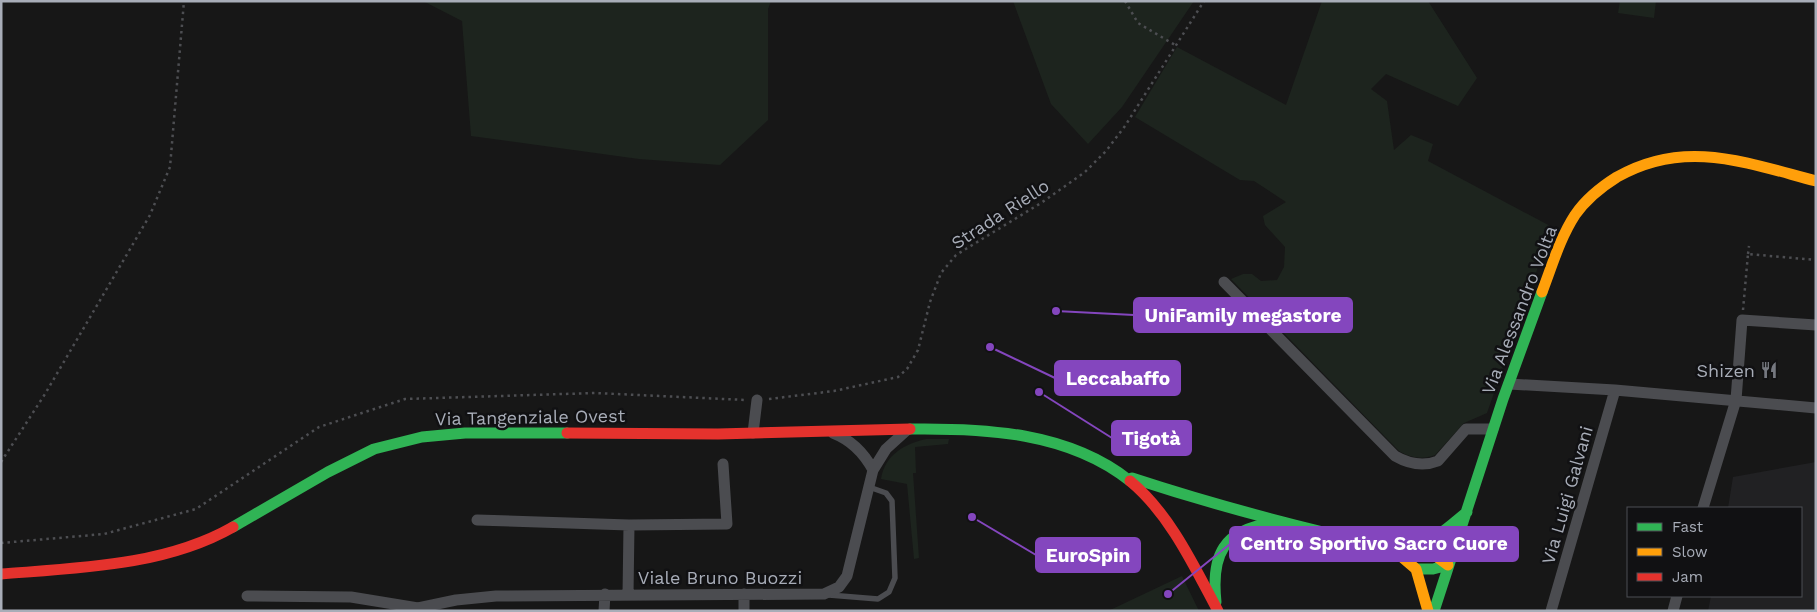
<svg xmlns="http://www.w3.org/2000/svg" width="1817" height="612" viewBox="0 0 1817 612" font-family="'Work Sans',sans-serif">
<rect width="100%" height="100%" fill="#171717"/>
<path fill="#212123" d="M1816,462V611H1708L1711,596H1801V508H1728L1733,477Z"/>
<path fill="#1d241e" d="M423,1H771L768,9V120L720,165L639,159L471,136L462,21Z
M1013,1H1194L1122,107L1088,144L1051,104Z
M1322,1H1428L1477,78L1458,106L1386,74L1371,89L1387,101L1394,150L1411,135L1433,144L1428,161L1552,227L1487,413L1464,423L1435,455C1422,460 1411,458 1399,451L1231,279L1243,274H1252L1261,281L1277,280L1284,267L1285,247L1265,225L1263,216L1286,202L1254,181L1240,180L1135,117L1177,47L1286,105Z
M1620,1H1656L1654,18L1618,13Z
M926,439H949L948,444L915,447L916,473H913L919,558L914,559L907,484L881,479C885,455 904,444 926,439Z
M1182,576L1199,611H1108Z"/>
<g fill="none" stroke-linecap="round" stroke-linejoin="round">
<path stroke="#4d4e52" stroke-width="2.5" stroke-dasharray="2.5 4" stroke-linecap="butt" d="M1125,1L1138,23L1175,45
M1748,254L1749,246
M1743,310L1748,254L1816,260
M769,399L834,391L898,377L907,369L918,350L930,302L941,273L956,255L1041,203L1085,172L1106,151L1125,126L1204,1
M1,462L45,394L150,215L170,167L184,1
M1,543L104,534L196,509L319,427L405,399L595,393L746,400"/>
<path stroke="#4b4c50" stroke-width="5.5" d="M829,595L878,599L889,592L895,578L892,501L886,493L869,487"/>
<path stroke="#4b4c50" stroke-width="11" d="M1224,282L1395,456C1409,464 1423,467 1438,461L1466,429H1493
M1509,384L1615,390L1816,408
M753,433L757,400
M833,433C851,440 864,453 873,470
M1703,508L1736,400L1742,320L1816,325
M477,520L629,525L727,524L723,464
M744,594V611
M628,595L629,525
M247,596L351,597L418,608
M415,611L418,608L456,600L496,596L824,594L839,587L847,576L873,470L886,449L907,430
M604,611L605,594
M1551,611L1615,390
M1673,611L1677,596"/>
<path stroke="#30b455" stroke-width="11" d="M910,429C985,428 1069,432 1130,481
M1132,478C1196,499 1261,517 1327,533C1354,540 1384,552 1413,546C1434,542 1451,525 1467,512
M233,527L328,472L374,449L422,437L465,433H567
M1416,569H1433L1448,565
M1216,602C1211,555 1223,530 1272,523
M1434,611L1503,399L1542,292"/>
<path stroke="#ff9f0a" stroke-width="11" d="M1542,292C1552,266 1560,238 1575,215C1586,199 1601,187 1617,177C1685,138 1747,163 1816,181
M1421,545L1448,565
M1385,548L1402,557L1416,569L1428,611"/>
<path stroke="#e5322d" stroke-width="11" d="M567,433L718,434L910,429
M1130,481C1170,514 1194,566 1218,611
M1,574C78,568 165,566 233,527"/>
</g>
<defs>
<g id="restaurant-bare" transform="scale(1.35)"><path d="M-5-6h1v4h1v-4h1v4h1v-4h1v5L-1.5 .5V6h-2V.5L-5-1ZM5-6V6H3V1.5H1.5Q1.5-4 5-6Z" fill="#757880" stroke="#111113" stroke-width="2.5" paint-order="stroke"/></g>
</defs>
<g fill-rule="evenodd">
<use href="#restaurant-bare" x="1769" y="370"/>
</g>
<g text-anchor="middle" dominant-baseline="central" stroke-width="5" stroke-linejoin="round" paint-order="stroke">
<g font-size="18" fill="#a8adb8" stroke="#111113">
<text transform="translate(1000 214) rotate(-33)">Strada Riello</text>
<text transform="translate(1519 310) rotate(-69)">Via Alessandro Volta</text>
<text transform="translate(530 417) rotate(-1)">Via Tangenziale Ovest</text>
<text transform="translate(1567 495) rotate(-74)">Via Luigi Galvani</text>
<text x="720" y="577">Viale Bruno Buozzi</text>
</g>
<g font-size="18" fill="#a8adb8" stroke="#111113" text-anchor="end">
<text x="1755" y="370">Shizen</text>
</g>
</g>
<path fill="none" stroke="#8446be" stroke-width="2" d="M1056 311L1134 315M990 347L1055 378M1039 392L1112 438M1168 594L1230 544M972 517L1036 555"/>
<g fill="#8446be" stroke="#111113" stroke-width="2">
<circle cx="1056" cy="311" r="5"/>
<circle cx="990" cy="347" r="5"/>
<circle cx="1039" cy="392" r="5"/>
<circle cx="1168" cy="594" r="5"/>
<circle cx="972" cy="517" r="5"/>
</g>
<g fill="#8446be" stroke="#8446be" stroke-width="2">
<rect x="1134" y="298" width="218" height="34" rx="5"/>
<rect x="1055" y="361" width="125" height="34" rx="5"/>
<rect x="1112" y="421" width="79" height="34" rx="5"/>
<rect x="1230" y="527" width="288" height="34" rx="5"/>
<rect x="1036" y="538" width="104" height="34" rx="5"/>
</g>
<g font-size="19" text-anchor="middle" font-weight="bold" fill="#fff">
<text x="1243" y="322">UniFamily megastore</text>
<text x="1118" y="385">Leccabaffo</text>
<text x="1151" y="445">Tigotà</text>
<text x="1374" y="550">Centro Sportivo Sacro Cuore</text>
<text x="1088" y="562">EuroSpin</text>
</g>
<rect width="1817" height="612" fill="none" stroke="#a8adb8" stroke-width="5"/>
<rect x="1627" y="507" width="175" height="90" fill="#111113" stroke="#4d4f55"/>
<rect x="1637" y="523" width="25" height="8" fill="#30b455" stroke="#4d4f55"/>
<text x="1672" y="532" font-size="15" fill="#a8adb8">Fast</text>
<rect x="1637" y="548" width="25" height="8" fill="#ff9f0a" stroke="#4d4f55"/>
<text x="1672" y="557" font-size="15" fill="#a8adb8">Slow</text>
<rect x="1637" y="573" width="25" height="8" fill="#e5322d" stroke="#4d4f55"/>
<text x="1672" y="582" font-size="15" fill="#a8adb8">Jam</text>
</svg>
